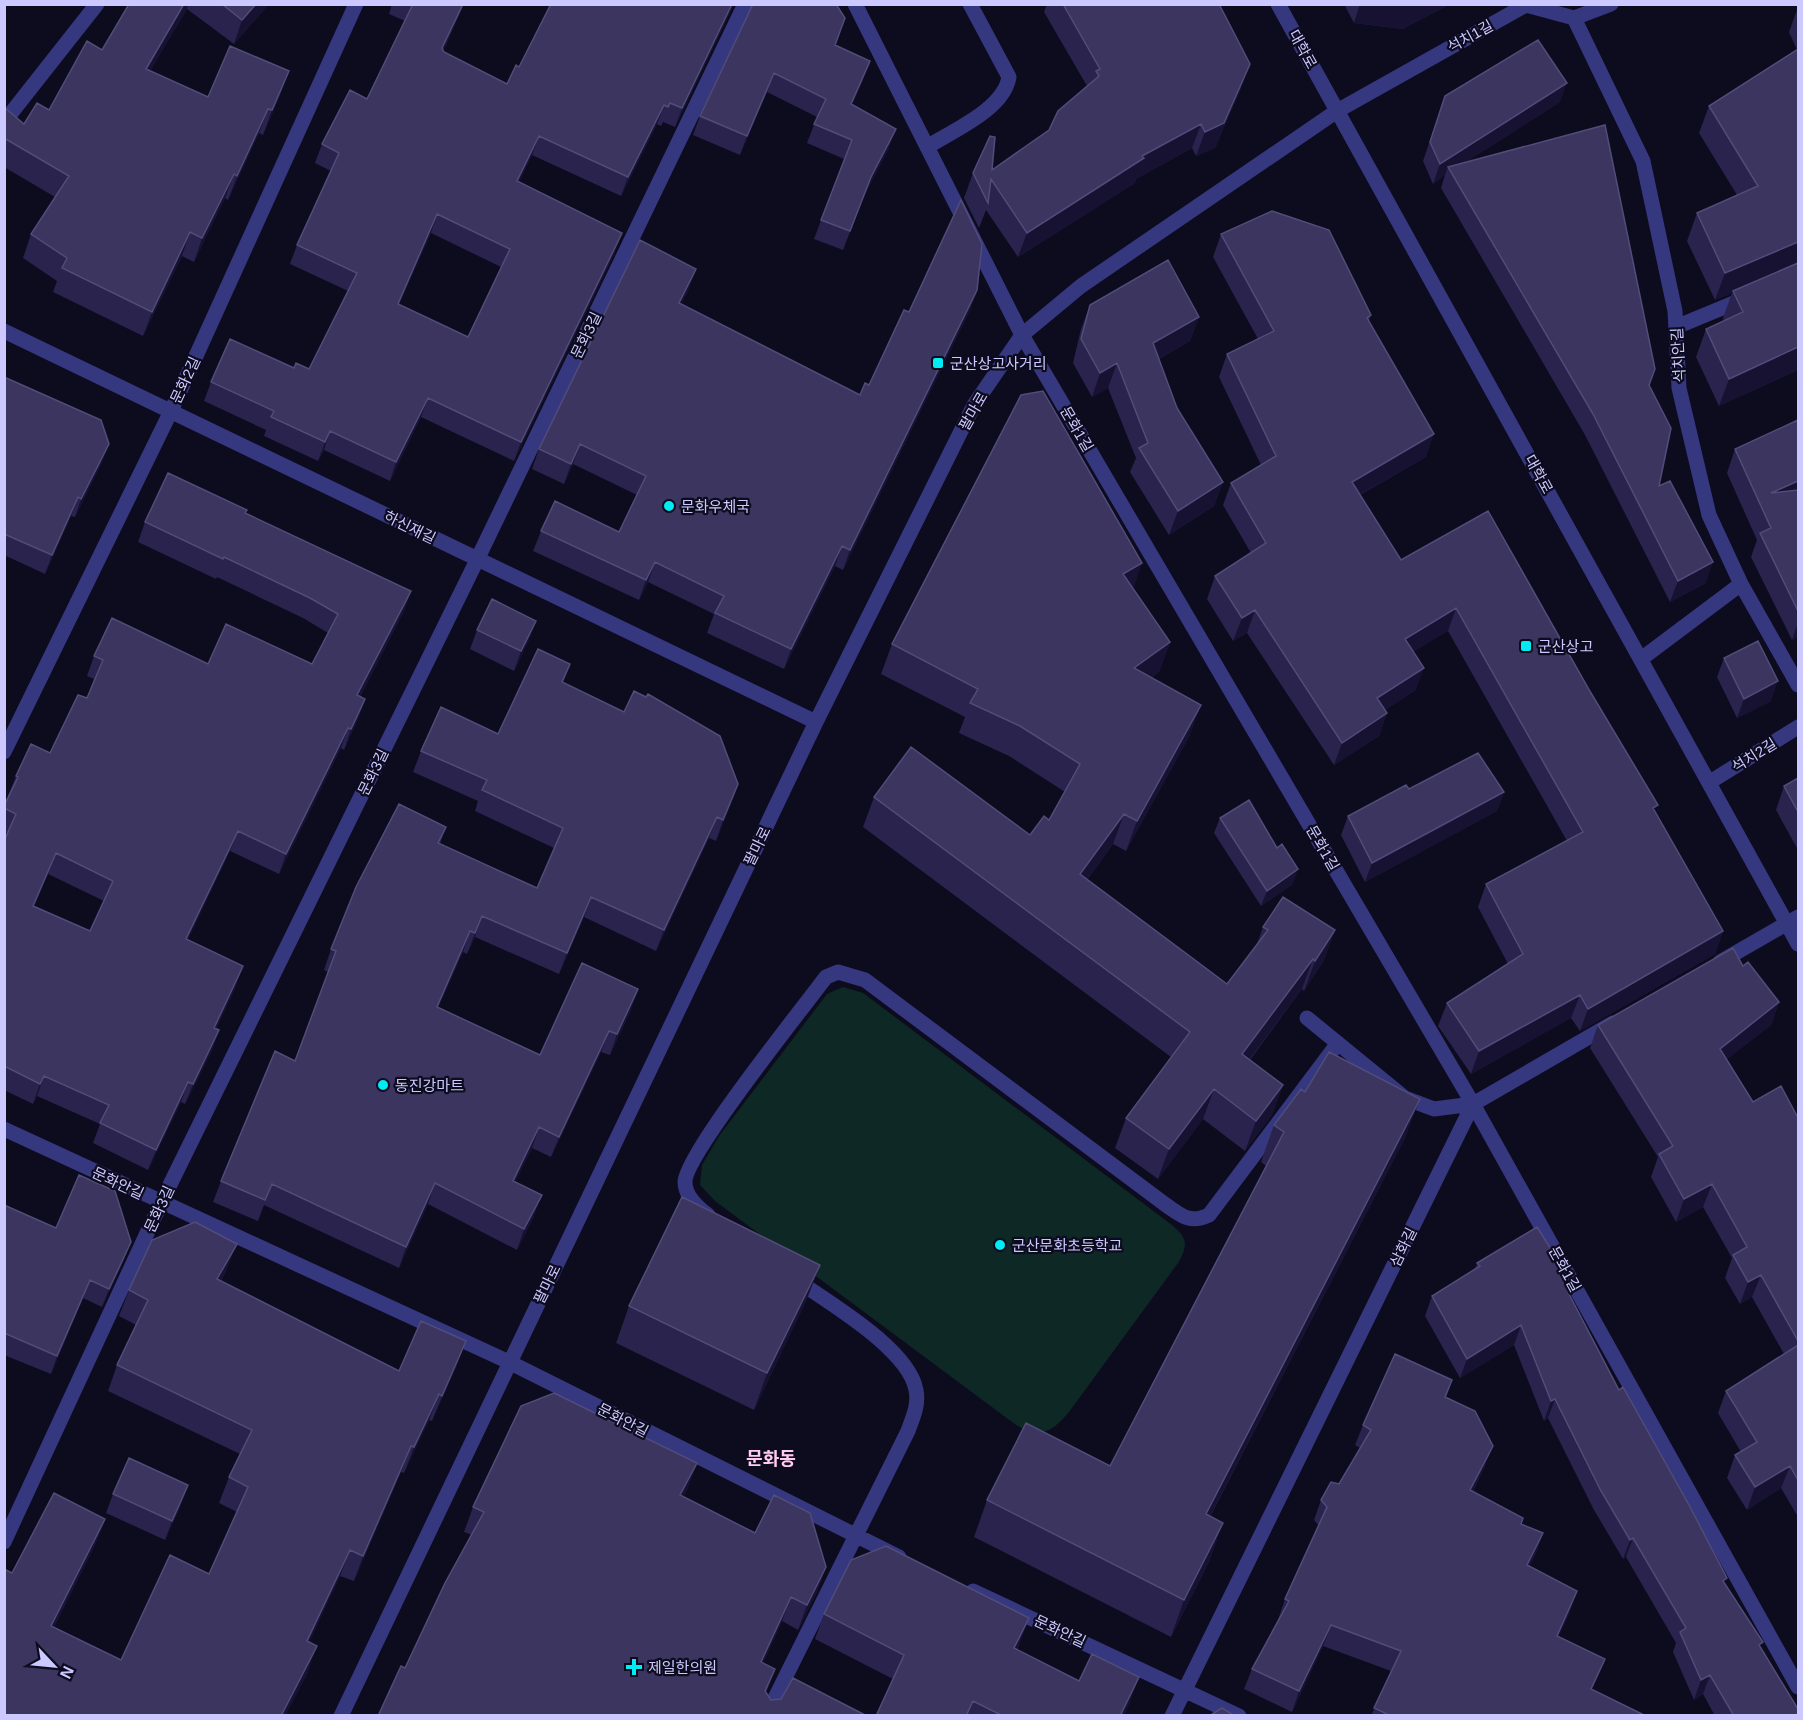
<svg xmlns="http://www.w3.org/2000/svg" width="1803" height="1720" viewBox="0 0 1803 1720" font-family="Helvetica,'Noto Sans KR',sans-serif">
<rect width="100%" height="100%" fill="#0d0b1e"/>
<path fill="#0e2826" d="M843,987L863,993L1172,1225C1188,1238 1188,1246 1178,1263L1069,1412C1052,1432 1041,1439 1016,1425L715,1201L700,1185L702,1165L719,1136L827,994Z"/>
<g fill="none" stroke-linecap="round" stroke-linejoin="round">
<path stroke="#35377f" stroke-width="15" d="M855,4L1022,335L1473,1104L1798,1687
M1278,4L1798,944
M1574,18L1643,161L1675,311L1679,388L1709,515L1741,584L1798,685
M4,122L97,4
M927,147C954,130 1004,109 1009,77L970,4
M1676,327L1746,298
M4,331L816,722
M1641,659L1741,584
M4,752L171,411L356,4
M1710,782L1798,727
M1720,962L1798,917
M1307,1018L1405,1098L1434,1109L1473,1104
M4,1129L509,1362L899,1557
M708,1215C697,1207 685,1196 685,1182C685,1155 802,1009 826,977L838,972L865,980L1166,1205C1182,1216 1190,1224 1209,1215L1338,1043
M4,1542L161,1203L477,560L745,4
M973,1591L1239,1716
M341,1716L816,722L974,405L1022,335L1081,286L1337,111L1526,5L1574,18L1611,4
M766,1716L908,1431C913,1417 919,1405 916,1390C909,1349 829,1303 795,1279
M1172,1716L1473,1104L1613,1023"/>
</g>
<path fill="#29234d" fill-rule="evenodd" d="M129,4H269L234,44L187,9L150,71L208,97L289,71L280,95L263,135L259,133L228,200L225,198L194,262L182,256L143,336L53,292L57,281L23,258L31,234L55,197L4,167V107L24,124L49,110L102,50Z
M392,4H464L443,51L444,52L507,84L519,67L550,4H734L675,127L663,122L661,126L657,124L621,196L532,155L519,182L615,252L514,461L421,417L390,481L324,450L318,461L264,436L266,430L204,401L211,382L294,368L309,369L348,291L290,264L297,245L331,171L315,163L322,144L367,99L405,21L389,14ZM431,233L501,267L468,337L399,304Z
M753,4L835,45L863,80L852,105L889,148L864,196L843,250L814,239L844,159L807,143L817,117L767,92L740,155L693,135L700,116Z
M1047,4H1219L1241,88L1215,148L1196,156L1192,148L1136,179L1135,183L1018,257L986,210L979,228L964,198L973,173L992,170L1049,130L1087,86L1044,12Z
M1344,4H1450L1403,29L1354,23Z
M1798,7V370L1719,406L1696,357L1706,329L1724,321L1723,318L1732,293L1715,300L1687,241L1697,213L1737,195L1699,133L1709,106L1797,50L1789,32Z
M1445,96L1560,102L1466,162L1649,385L1659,486L1706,583L1670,602L1585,435L1441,188L1445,175L1433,184L1423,161Z
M1221,234L1371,315L1369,321L1426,457L1360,495L1401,560L1488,511L1655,812L1723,931L1715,954L1580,1031L1571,1018L1471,1074L1438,1026L1447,1003L1508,964L1478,907L1486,884L1567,841L1448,631L1413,651L1416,690L1385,710L1387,713L1379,736L1334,765L1247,633L1233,641L1207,599L1215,576L1251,553L1223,505L1231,483L1261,465L1219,377L1227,354L1258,339L1213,257Z
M689,289L681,304L860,395L869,385L909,312L977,290L970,310L843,570L835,566L784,669L707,633L714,614L648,582L639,600L533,551L541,531L619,532L637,495L573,464L564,484L532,469L539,449Z
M1090,305L1199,317L1190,341L1159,359L1177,408L1223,482L1214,506L1169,535L1130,472L1136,458L1108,388L1092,397L1073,363L1081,329Z
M4,377L102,462L75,517L71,516L45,574L4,555Z
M1798,420V637L1792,640L1751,557L1757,540L1727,473L1735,449Z
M246,514L411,591L404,611L360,697L365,699L358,719L344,750L341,748L279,874L230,851L188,939L236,986L216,1029L219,1030L212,1050L185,1104L181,1102L148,1170L93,1143L100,1124L37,1096L33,1104L4,1090V841L8,833L4,832V806L9,796H8L16,776L50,753L87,698L94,679L87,676L94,656L208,664H312L328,633L303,618L217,577L216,579L138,542L145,522ZM48,874L104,901L90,931L34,906Z
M1133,589L1170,642L1159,672L1151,678L1190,735L1126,851L1113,844L1087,880L1227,984L1257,944L1263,927L1335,930L1324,960L1304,991L1302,989L1250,1060L1283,1085L1272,1115L1245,1151L1203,1119L1158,1179L1115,1148L1126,1118L1171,1057L863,827L874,797L1030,835L1049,820L1065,792L1009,756L959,733L965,717L881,674L892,644Z
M477,630L529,640L514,671L470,649Z
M1724,658L1771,701L1737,718L1717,677Z
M570,664L563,683L738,784L716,841L709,838L656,951L584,917L559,974L475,937L467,954L463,952L438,1008L540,1055L631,1010L610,1055L601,1052L551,1157L532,1148L515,1182L534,1216L517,1250L428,1204L399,1268L264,1205L258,1221L213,1202L221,1181L295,1061L328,972L324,970L331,949L446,827L440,844L537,888L554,848L475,811L478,801L413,772L421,751L498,734Z
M1798,778V850L1776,810L1784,786Z
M1504,792L1497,811L1365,882L1341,835L1348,816Z
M1220,818L1293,884L1261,906L1214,833Z
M1743,966L1779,1002L1771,1025L1727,1059L1753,1102L1798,1118V1517L1781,1488L1747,1510L1727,1478L1735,1455L1741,1452L1718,1413L1726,1391L1784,1354L1752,1297L1740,1304L1725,1278L1732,1258L1703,1207L1676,1222L1651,1177L1658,1157L1590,1048L1598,1025Z
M1305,1092L1406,1136L1210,1517V1560L1171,1637L974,1537L987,1500L1110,1466L1266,1166L1261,1162L1274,1125Z
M4,1205L124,1260L102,1307L83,1298L51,1374L4,1355Z
M1477,1263L1571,1298L1619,1390L1725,1584L1798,1716H1715L1703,1694L1694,1700L1673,1652L1676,1643L1626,1557L1623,1559L1594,1510L1548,1418L1544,1421L1514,1345L1460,1378L1425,1316L1432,1296L1475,1269Z
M820,1265L806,1301L754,1410L616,1343L629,1306Z
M227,1269L221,1281L399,1371L466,1341L456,1367L432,1421L429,1420L404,1473L401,1472L354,1581L340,1576L309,1642L308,1672L285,1716H4L12,1573L105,1519L95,1545L54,1627L121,1660L209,1574L237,1512L219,1503L229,1477L240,1454L108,1391L117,1365L136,1325L119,1316L129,1290Z
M1452,1380L1446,1398L1485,1466L1473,1491L1521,1524L1543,1533L1536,1553L1529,1567L1570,1612L1558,1637L1605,1659L1592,1690L1646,1716H1371L1391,1671L1323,1646L1292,1712L1244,1689L1252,1669L1278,1620L1285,1599L1319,1526L1314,1520L1321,1500L1339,1484L1360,1448L1355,1445L1363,1425Z
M688,1488L683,1497L826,1567L817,1592L798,1630L782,1621L763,1663L775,1669L766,1693L771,1700L405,1668L472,1535L464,1532L473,1507Z
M113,1494L181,1505L165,1540L106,1513Z
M824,1614L1020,1643L1017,1650L1079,1681L1130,1702L1123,1716H876L893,1679L815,1639Z"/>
<path fill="#171232" d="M184,4H188L187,9L137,93L146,69Z
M256,4H269L234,44L242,20Z
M463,4H464L435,67L442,48Z
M732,4H734L675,127L682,108Z
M1360,4H1450L1403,29L1354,23Z
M870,61L863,80L844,123L851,104Z
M1250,64L1241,88L1215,148L1196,156L1205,132Z
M289,71L280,95L263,135L272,110Z
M774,73L767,92L740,155L747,136Z
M1567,83L1560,102L1451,172L1448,167L1445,175L1433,184L1440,164Z
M664,105L657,124L621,196L628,177Z
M268,109L259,133L228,200L237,176Z
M1201,124L1192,148L1136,179L1135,183L1018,257L1027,233L1142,156Z
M896,129L889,148L864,196L843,250L871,177Z
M539,136L532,155L511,200L517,181Z
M234,174L225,198L194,262L202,238Z
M437,214L431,233L391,323L398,304Z
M190,232L182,256L143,336L152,312Z
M622,233L615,252L514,461L521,442Z
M1798,242V267L1733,291L1732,293L1715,300L1725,273Z
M696,269L689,289L671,323L679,303Z
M977,290L970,310L843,570L850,550Z
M1199,317L1190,341L1144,367L1153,343Z
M1798,347V370L1719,406L1729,379Z
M1117,363L1108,388L1092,397L1100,373Z
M428,398L421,417L390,481L396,462Z
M330,431L324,450L318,461L325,442Z
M1434,434L1426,457L1343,504L1352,482Z
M109,444L102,462L75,517L81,499Z
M580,444L573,464L564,484L571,464Z
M1798,481V500L1771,493Z
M1223,482L1214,506L1169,535L1178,511Z
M78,497L71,516L45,574L52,555Z
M842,546L835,566L784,669L791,649Z
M655,562L648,582L639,600L646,580Z
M1713,562L1706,583L1670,602L1678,581Z
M1142,563L1132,593L1123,574Z
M411,591L404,611L350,716L357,695Z
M1456,608L1448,631L1397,662L1405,639Z
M1255,610L1247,633L1233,641L1242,618Z
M536,621L529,640L514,671L521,651Z
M1798,623V637L1792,640Z
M1170,642L1159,672L1123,698L1134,668Z
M1424,668L1416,690L1369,721L1377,698Z
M1778,681L1771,701L1737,718L1744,699Z
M365,699L358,719L344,750L351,729Z
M1201,705L1190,735L1126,851L1137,821Z
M1387,713L1379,736L1334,765L1342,743Z
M348,728L341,748L279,874L286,854Z
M738,784L731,805L716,841L723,820Z
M1504,792L1497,811L1365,882L1372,863Z
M1124,814L1113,844L1069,904L1080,874Z
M717,817L709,838L656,951L664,930Z
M238,831L230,851L179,959L186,939Z
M56,853L48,874L26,926L33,906Z
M1298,869L1293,884L1261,906L1267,891Z
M591,897L584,917L559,974L567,953Z
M482,916L475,937L467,954L475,933Z
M1335,930L1324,960L1304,991L1315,961Z
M470,931L463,952L429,1028L437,1007Z
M1723,931L1715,954L1580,1031L1588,1009Z
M1313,959L1302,989L1231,1084L1242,1054Z
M243,966L236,986L207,1048L214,1028Z
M638,989L631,1010L610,1055L617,1034Z
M1580,995L1571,1018L1471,1074L1479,1051Z
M1779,1002L1771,1025L1712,1071L1720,1049Z
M219,1030L212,1050L185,1104L193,1084Z
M609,1031L601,1052L551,1157L559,1137Z
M44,1076L37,1096L33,1104L40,1084Z
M188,1082L181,1102L148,1170L156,1150Z
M1283,1085L1272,1115L1245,1151L1256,1121Z
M1214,1089L1203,1119L1158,1179L1169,1149Z
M1420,1099L1406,1136L1192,1551L1206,1514Z
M539,1127L532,1148L506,1202L513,1181Z
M435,1183L428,1204L399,1268L406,1247Z
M1712,1184L1703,1207L1676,1222L1684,1199Z
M542,1195L534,1216L517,1250L524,1229Z
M131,1242L124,1260L102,1307L109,1289Z
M237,1244L227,1269L207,1305L217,1279Z
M820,1265L806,1301L754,1410L767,1373Z
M1761,1275L1752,1297L1740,1304L1748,1282Z
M90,1280L83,1298L51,1374L57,1356Z
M1575,1287L1568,1306V1292Z
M1521,1325L1514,1345L1460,1378L1467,1359Z
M466,1341L456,1367L432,1421L442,1396Z
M439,1394L429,1420L404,1473L414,1447Z
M1555,1399L1548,1418L1544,1421L1551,1401Z
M411,1446L401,1472L354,1581L363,1556Z
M1493,1446L1485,1466L1463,1510L1470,1490Z
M697,1463L688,1488L671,1520L680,1495Z
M1790,1466L1781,1488L1747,1510L1755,1487Z
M188,1485L181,1505L165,1540L172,1521Z
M105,1519L95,1545L41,1652L51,1626Z
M1223,1523L1210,1560L1171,1637L1184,1600Z
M1543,1533L1536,1553L1519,1586L1527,1565Z
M1633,1538L1626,1557L1623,1559L1630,1540Z
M350,1550L340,1576L298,1667L307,1641Z
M826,1567L817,1592L798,1630L807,1605Z
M1577,1591L1570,1612L1550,1657L1557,1636Z
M791,1597L782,1621L752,1687L761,1662Z
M1029,1618L1020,1643L1005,1673L1014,1648Z
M1331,1625L1323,1646L1292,1712L1299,1691Z
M317,1646L308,1672L285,1716H281Z
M1605,1659L1597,1679L1583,1710L1591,1689Z
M1710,1675L1703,1694L1694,1700L1701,1680Z
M1139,1677L1130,1702L1123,1716H1120Z"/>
<path fill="#3b3560" stroke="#514c79" stroke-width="1.5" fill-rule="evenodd" d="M129,4H184L146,69L208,97L230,46L289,71L272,110L268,109L237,176L234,174L202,238L190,232L152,312L62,268L67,258L31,234L69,176L4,138V107L24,124L37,103L49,110L87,41L102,50Z
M222,4H256L242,20Z
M413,4H463L442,48L444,52L507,84L516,65L519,67L551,4H732L682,108L670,103L668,107L664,105L628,177L539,136L517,181L622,233L521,442L428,398L396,462L330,431L325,442L271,417L274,411L211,382L230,339L294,368L296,363L309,369L357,273L297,245L339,153L322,144L350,90L367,99ZM437,214L510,249L468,337L398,304Z
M753,4H836L845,18L835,45L870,61L851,104L896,129L871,177L850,231L821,220L852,140L814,124L826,99L774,73L747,136L700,116Z
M1063,4H1219L1250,64L1224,123L1205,132L1201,124L1142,156L1144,158L1027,233L991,179L988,203L973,173L990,136L995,137L992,170L1049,130L1058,111L1099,76L1096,71L1100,69Z
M1538,40L1567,83L1440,164L1430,142L1445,96Z
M1798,49V242L1725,273L1697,213L1758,186L1709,106Z
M1605,125L1655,369L1649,385L1671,428L1659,486L1670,481L1713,562L1678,581L1593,414L1448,167Z
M961,200L982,244L977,290L850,550L842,546L791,649L715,613L724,596L655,562L646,580L541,531L555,501L619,532L646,476L580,444L571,464L539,449L640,240L696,269L679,303L860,395L865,383L869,385L904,310L909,312Z
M1272,211L1329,230L1371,315L1367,318L1434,434L1352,482L1401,560L1488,511L1591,693L1658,805L1653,808L1723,931L1588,1009L1580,995L1479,1051L1447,1003L1523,954L1486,884L1583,832L1456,608L1405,639L1424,668L1377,698L1387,713L1342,743L1255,610L1242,618L1215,576L1266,543L1231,483L1276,456L1227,354L1274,331L1221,234Z
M1168,260L1199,317L1153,343L1177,408L1223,482L1178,511L1139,448L1148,443L1117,363L1100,373L1081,339L1090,305Z
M1798,263V347L1729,379L1706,329L1743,312L1733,291Z
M4,377L101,420L109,444L81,499L78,497L52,555L4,534Z
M1043,391L1142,563L1123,574L1170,642L1134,668L1201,705L1137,821L1124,814L1080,874L1227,984L1268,930L1263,927L1283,897L1335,930L1315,961L1313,959L1242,1054L1283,1085L1256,1121L1214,1089L1169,1149L1126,1118L1190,1032L874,797L911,747L1030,835L1044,816L1049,820L1080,764L1020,726L970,703L978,689L892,644L1021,395Z
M1798,420V481L1771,493L1798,490V611L1760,533L1771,528L1735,449Z
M168,473L247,510L245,513L411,591L357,695L365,699L351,729L348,728L286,854L238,831L186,939L243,966L214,1028L219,1030L193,1084L188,1082L156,1150L100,1123L109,1105L44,1076L40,1084L4,1066V841L16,814L4,808V806L18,777L16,776L31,744L50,753L78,695L87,698L103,660L94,656L112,618L208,664L226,624L312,664L338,614L310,598L224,557L223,559L145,522ZM56,853L113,881L90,931L33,906Z
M492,599L536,621L521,651L477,630Z
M1758,641L1778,681L1744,699L1724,658Z
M538,649L570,664L562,682L624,712L634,691L646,697L648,694L720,736L738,784L723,820L717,817L664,930L591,897L567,953L482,916L475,933L470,931L437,1007L540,1055L582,963L638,989L617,1034L609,1031L559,1137L539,1127L513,1181L542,1195L524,1229L435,1183L406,1247L272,1184L265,1200L221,1181L275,1051L295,1061L336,951L331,949L356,887L399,804L446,827L438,843L537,888L563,828L482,790L487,780L421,751L441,707L498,734Z
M1478,753L1504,792L1372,863L1348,816L1406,785L1409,789Z
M1798,778V812L1784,786Z
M1249,800L1277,848L1282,844L1298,869L1267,891L1220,818Z
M1733,948L1743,966L1748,962L1779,1002L1720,1049L1753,1102L1781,1086L1798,1118V1341L1761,1275L1748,1282L1733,1255L1747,1247L1712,1184L1684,1199L1659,1154L1673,1146L1598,1025Z
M1329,1052L1420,1099L1206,1514L1223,1523L1184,1600L987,1500L1026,1423L1110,1466L1284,1132L1274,1125L1301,1089L1305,1092Z
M79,1175L115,1191L131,1242L109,1289L90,1280L57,1356L4,1333V1205L56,1228Z
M682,1197L820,1265L767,1373L629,1306Z
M195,1222L237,1244L217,1279L399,1371L421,1321L466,1341L442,1396L439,1394L414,1447L411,1446L363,1556L350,1550L307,1641L317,1646L281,1716H4V1569L12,1573L54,1493L105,1519L51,1626L121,1660L170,1555L209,1574L248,1487L229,1477L252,1430L117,1365L148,1300L129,1290L152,1240Z
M1537,1227L1575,1287L1568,1292L1619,1390L1623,1387L1689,1505L1727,1578L1723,1581L1763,1642L1759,1645L1798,1709V1716H1734L1710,1675L1701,1680L1680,1632L1686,1628L1633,1538L1630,1540L1601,1491L1555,1399L1551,1401L1521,1325L1467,1359L1432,1296L1480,1266L1477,1263Z
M1798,1345V1480L1790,1466L1755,1487L1735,1455L1757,1442L1726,1391Z
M1395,1354L1452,1380L1445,1397L1475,1411L1493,1446L1470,1490L1523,1518L1521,1524L1543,1533L1527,1565L1577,1591L1557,1636L1605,1659L1591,1689L1646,1716H1391L1374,1708L1401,1651L1331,1625L1299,1691L1252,1669L1289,1601L1285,1599L1327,1507L1321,1500L1331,1482L1339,1484L1371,1430L1363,1425Z
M554,1393L697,1463L680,1495L755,1533L774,1495L810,1513L826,1567L807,1605L791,1597L761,1662L775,1669L765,1691L771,1700L781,1699L793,1678L867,1716H378L401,1666L405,1668L445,1583L484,1512L473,1507L521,1406Z
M129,1458L188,1485L172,1521L113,1494Z
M886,1546L1029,1618L1014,1648L1079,1681L1092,1654L1139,1677L1120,1716H1003L973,1701L966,1716H876L904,1655L824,1614L851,1560Z
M1222,1708L1235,1716H1209Z"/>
<g fill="#00ecf4" stroke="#0d0b1e" stroke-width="2">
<rect x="932" y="357" width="12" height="12" rx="3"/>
<circle cx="669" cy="506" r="6"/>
<rect x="1520" y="640" width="12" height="12" rx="3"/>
<circle cx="383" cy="1085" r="6"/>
<circle cx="1000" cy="1245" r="6"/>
<path d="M631 1658h6v6h6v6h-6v6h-6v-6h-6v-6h6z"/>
</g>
<g text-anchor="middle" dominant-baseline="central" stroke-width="4.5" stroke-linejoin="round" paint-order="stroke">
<g font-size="15" fill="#cbc9ff" stroke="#0d0b1e">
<text transform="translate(1470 36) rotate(-29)">석치1길</text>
<text transform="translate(1303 49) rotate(61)">대학로</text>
<text transform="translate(586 335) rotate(-64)">문화3길</text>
<text transform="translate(1678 355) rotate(-93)">석치안길</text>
<text transform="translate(185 380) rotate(-65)">문화2길</text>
<text transform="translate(973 411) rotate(-60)">팔마로</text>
<text transform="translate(1077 429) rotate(60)">문화1길</text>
<text transform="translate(1539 474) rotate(61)">대학로</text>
<text transform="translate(410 527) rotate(26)">하신재길</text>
<text transform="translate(1754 755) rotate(-32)">석치2길</text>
<text transform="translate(373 772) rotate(-64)">문화3길</text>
<text transform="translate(757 846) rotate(-64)">팔마로</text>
<text transform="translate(1323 848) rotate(60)">문화1길</text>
<text transform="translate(118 1183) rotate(25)">문화안길</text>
<text transform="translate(159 1209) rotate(-65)">문화3길</text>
<text transform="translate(1403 1247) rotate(-64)">삼화길</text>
<text transform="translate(1565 1269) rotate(61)">문화1길</text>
<text transform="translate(547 1284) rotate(-64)">팔마로</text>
<text transform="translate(623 1420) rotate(27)">문화안길</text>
<text transform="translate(1060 1631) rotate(25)">문화안길</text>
</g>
<g font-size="15" fill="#cbc9ff" stroke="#0d0b1e" text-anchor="start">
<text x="950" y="363">군산상고사거리</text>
<text x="681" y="506">문화우체국</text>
<text x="1538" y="646">군산상고</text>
<text x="395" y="1085">동진강마트</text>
<text x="1012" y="1245">군산문화초등학교</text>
<text x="648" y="1667">제일한의원</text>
</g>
<g font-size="18" font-weight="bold" fill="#ffcbef" stroke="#0d0b1e">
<text x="771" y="1459">문화동</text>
</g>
</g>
<rect width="1803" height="1720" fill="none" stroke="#cbc9ff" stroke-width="12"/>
<g transform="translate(54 1666) rotate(116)" stroke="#0d0b1e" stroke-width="4.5" paint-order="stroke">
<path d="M0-4.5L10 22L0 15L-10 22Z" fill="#cbc9ff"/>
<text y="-9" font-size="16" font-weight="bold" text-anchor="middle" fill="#cbc9ff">N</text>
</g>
</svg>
